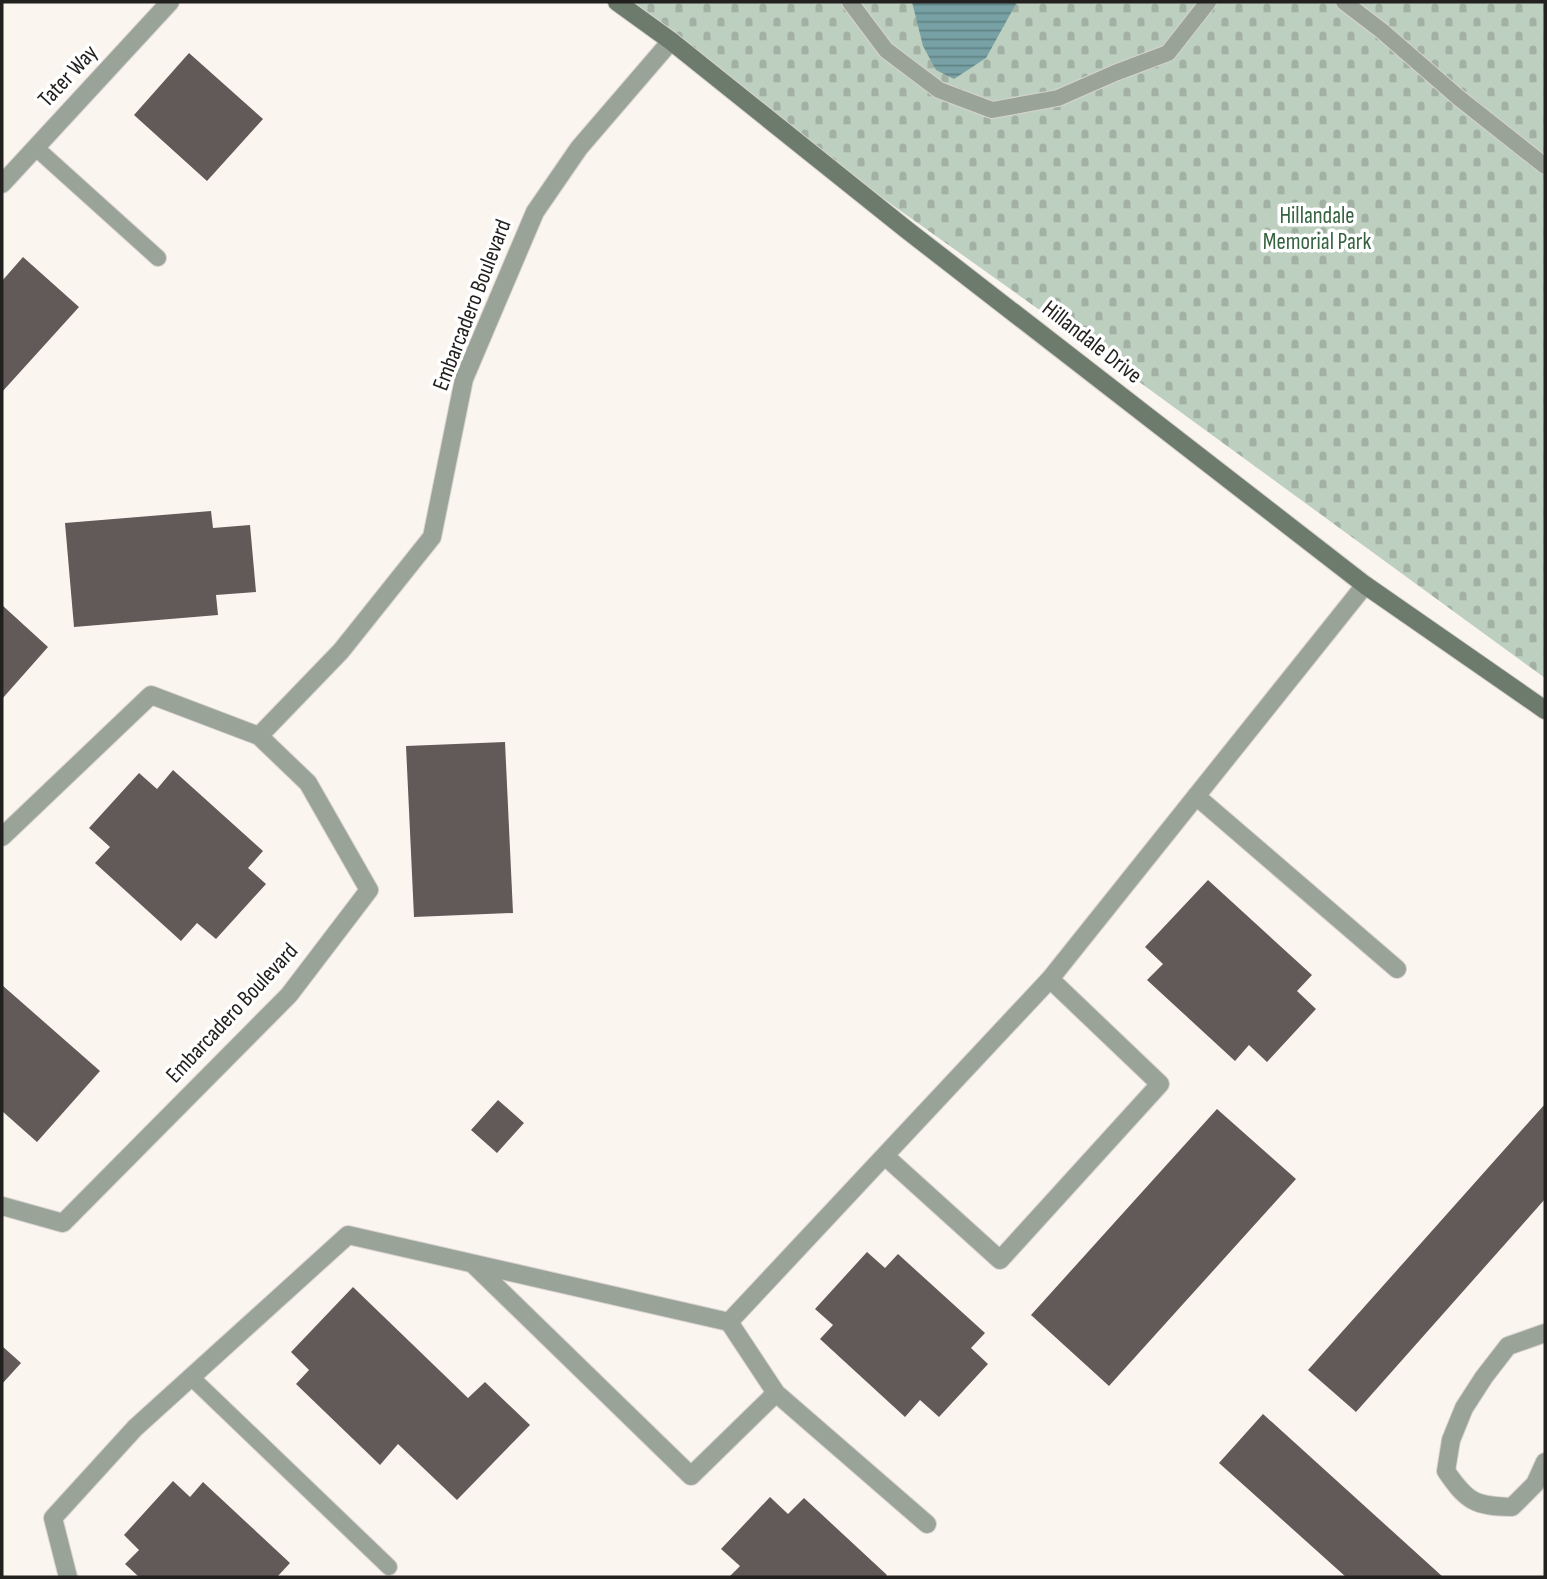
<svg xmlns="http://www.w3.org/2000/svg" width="1547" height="1579" viewBox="0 0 1547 1579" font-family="'Sofia Sans Condensed',sans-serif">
<defs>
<pattern id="cemetery-stones" width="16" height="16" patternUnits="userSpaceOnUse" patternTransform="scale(1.75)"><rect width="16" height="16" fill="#bdcfbf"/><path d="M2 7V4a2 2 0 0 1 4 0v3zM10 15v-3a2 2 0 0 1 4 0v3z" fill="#a2b1a4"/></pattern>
<pattern id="water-rules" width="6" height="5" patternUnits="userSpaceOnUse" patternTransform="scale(1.75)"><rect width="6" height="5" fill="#77a1a4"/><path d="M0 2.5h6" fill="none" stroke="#618385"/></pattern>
</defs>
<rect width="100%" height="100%" fill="#fbf5ef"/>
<path fill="url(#cemetery-stones)" d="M608,2H1545V678L1090,346Z"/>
<path fill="url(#water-rules)" d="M912,2H1017L986,58L954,79L936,70L923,46Z"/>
<path fill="#625a59" d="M189,53L263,119L207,181L134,115Z
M23,257L79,307L2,392V281Z
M211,511L213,528L250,525L256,592L216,595L218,615L74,627L65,523Z
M2,605L48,647L2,699Z
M505,742L513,913L414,917L406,746Z
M173,770L263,851L248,868L266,884L216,939L197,923L181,941L95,863L110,847L89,828L139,773L157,789Z
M1208,880L1312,975L1297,991L1316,1009L1267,1062L1249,1045L1235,1061L1147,980L1163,964L1145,947Z
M2,985L100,1071L37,1142L2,1111Z
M498,1100L524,1123L497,1153L471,1130Z
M1545,1104V1199L1356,1412L1308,1370Z
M1217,1109L1296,1179L1109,1386L1031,1315Z
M867,1252L885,1268L898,1254L985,1333L971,1348L988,1364L939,1417L920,1400L905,1417L820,1339L833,1325L815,1309Z
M353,1287L468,1398L485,1382L530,1425L457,1500L398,1444L380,1465L296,1384L309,1370L291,1352Z
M2,1346L21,1363L2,1384Z
M1263,1414L1443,1577H1346L1219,1463Z
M173,1481L190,1497L203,1482L290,1563L277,1577H139L125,1564L139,1550L124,1535Z
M770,1497L788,1514L804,1498L887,1575L885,1577H729L740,1566L721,1549Z"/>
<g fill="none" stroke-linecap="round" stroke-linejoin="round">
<g stroke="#d8d3ce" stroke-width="18">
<path id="lane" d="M850,2L886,50L939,90L992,110L1058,98L1115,73L1168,53L1208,2
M1344,2L1382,31L1459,98L1545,166
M36,148L158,258
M191,1377L389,1567"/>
</g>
<g stroke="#d8d3ce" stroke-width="20">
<path id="street" d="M2,184L170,2
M259,736L341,651L432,537L464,379L535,212L579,148L671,41
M1196,796L1397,969
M2,837L151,695L259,736L308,783L369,890L289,995L63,1223L2,1206
M885,1156L1000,1260L1160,1084L1050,979
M473,1264L691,1476L776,1393L729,1322
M1545,1333L1508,1346L1484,1377L1464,1408L1451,1440L1446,1471C1467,1502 1475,1506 1512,1507L1535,1484L1545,1462
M776,1393L927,1524
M68,1577L53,1518L135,1428L348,1235L729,1322L1050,979L1365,585"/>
</g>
<g stroke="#d8d3ce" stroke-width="20">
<path id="secondary" d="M617,2L671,41L907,230L1365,585L1545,710"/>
</g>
<use href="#lane" stroke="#99a398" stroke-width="16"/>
<use href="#street" stroke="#99a398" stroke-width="18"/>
<use href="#secondary" stroke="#6c7b6b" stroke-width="18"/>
</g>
<g text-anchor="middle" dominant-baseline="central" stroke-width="7" stroke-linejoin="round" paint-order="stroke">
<g font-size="23" fill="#23211f" stroke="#fff">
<text transform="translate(68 76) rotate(-47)">Tater Way</text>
<text transform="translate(472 305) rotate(-69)">Embarcadero Boulevard</text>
<text transform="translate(1092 342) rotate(38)">Hillandale Drive</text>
<text transform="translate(232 1013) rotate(-47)">Embarcadero Boulevard</text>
</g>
<g font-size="23" fill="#35623f" stroke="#fff">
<text x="1317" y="216">Hillandale<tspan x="1317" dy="26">Memorial Park</tspan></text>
</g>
</g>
<rect width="1547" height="1579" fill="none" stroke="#23211f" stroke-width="7"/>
</svg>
